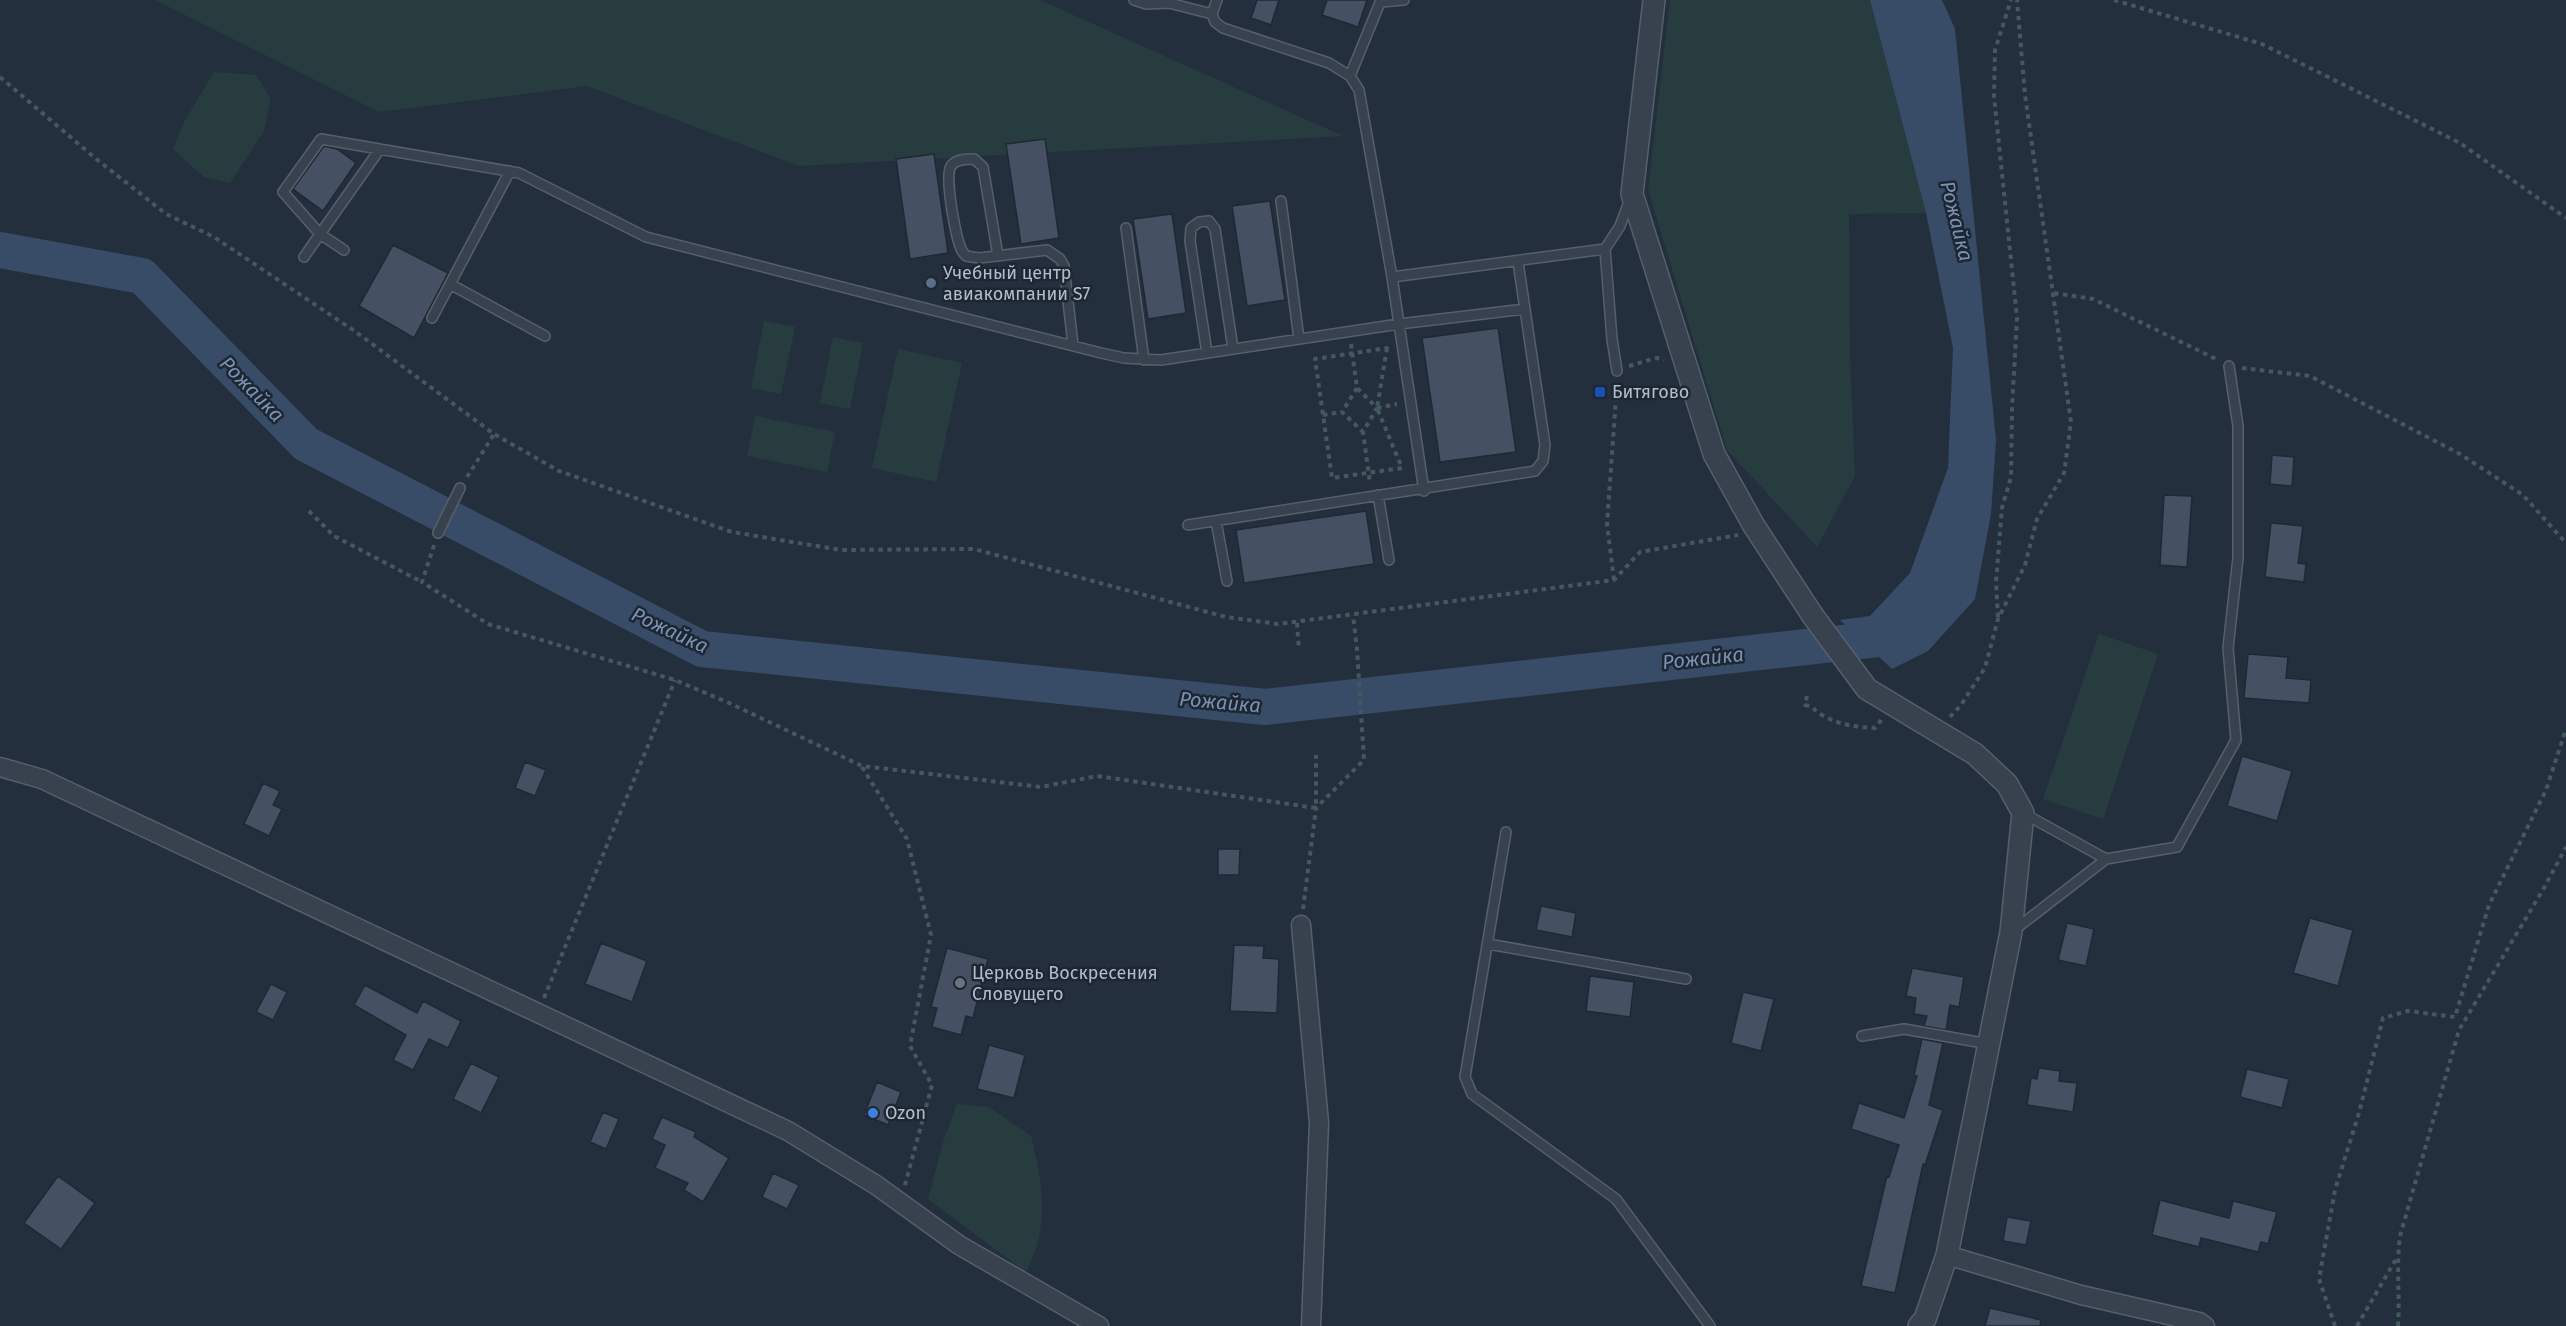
<svg xmlns="http://www.w3.org/2000/svg" width="2566" height="1326" viewBox="0 0 2566 1326" font-family="'Fira Sans',sans-serif">
<rect width="100%" height="100%" fill="#242f3e"/>
<path fill="#263c3f" d="M155,0H1040L1343,136L799,166L587,86L379,112Z
M1670,0H1870L1926,213L1849,214L1850,354L1855,476L1817,547L1727,450L1648,190Z
M214,72L256,75L271,99L264,131L230,183L204,177L173,149L183,124Z
M764,321L795,327L781,394L751,388Z
M833,337L863,343L850,409L820,403Z
M898,349L962,363L936,482L872,468Z
M755,416L835,432L827,472L747,456Z
M2099,634L2158,654L2103,819L2043,799Z
M957,1104L989,1107L1031,1136C1043,1183 1050,1228 1026,1272L928,1199L943,1142Z"/>
<path fill="#394c67" d="M1870,0H1942L1955,29L1996,440L1991,514L1975,599L1928,651L1892,669L1840,620L1870,616L1910,573L1948,468L1953,348L1926,213Z"/>
<g fill="none" stroke-linecap="round" stroke-linejoin="round">
<path stroke="#394c67" stroke-width="36" d="M0,250L142,276L306,444L702,649L1265,707L1887,638L1902,619"/>
</g>
<path fill="#455162" stroke="#1f2835" stroke-width="1.5" d="M1257,0H1279L1271,25L1251,18Z
M1327,0H1367L1358,27L1322,15Z
M1045,139L1059,238L1021,244L1006,144Z
M324,146L337,149L356,163L323,211L293,189Z
M934,154L948,253L910,259L896,159Z
M1270,201L1285,300L1247,306L1232,206Z
M1172,214L1186,313L1148,319L1133,219Z
M393,245L448,273L414,338L359,306Z
M1498,328L1516,452L1440,462L1422,338Z
M2272,455L2294,457L2292,486L2270,484Z
M2164,495L2192,496L2187,567L2160,565Z
M1366,511L1374,564L1244,583L1236,530Z
M2271,523L2303,526L2298,563L2306,564L2304,582L2265,577Z
M2248,654L2288,657L2286,678L2311,680L2309,703L2244,698Z
M2242,756L2292,771L2277,821L2227,806Z
M525,762L546,770L535,796L515,788Z
M263,783L280,791L273,805L282,809L269,836L244,824Z
M1218,849H1240L1239,875H1218Z
M1541,906L1576,913L1572,937L1536,930Z
M2310,918L2353,930L2338,986L2293,973Z
M2067,923L2094,929L2086,966L2058,960Z
M601,943L647,961L632,1002L585,984Z
M1234,945L1264,946L1263,958L1279,959L1277,1013L1230,1011Z
M947,948L988,959L973,1018L966,1016L961,1035L932,1027L937,1008L931,1007Z
M1912,968L1964,977L1959,1007L1950,1005L1946,1030L1924,1026L1927,1016L1914,1014L1916,998L1906,996Z
M1590,976L1634,982L1630,1017L1586,1011Z
M271,984L287,992L273,1020L256,1012Z
M365,985L417,1013L423,1001L461,1021L448,1048L429,1039L413,1070L393,1060L406,1035L354,1005Z
M1743,992L1774,999L1761,1051L1731,1043Z
M1922,1039L1943,1043L1929,1105L1943,1110L1925,1165L1923,1164L1895,1293L1861,1286L1887,1176L1889,1177L1899,1145L1851,1129L1859,1103L1904,1118L1917,1076L1914,1075Z
M989,1045L1025,1055L1014,1098L977,1089Z
M471,1063L499,1077L481,1113L453,1099Z
M2039,1068L2060,1071L2059,1081L2077,1083L2073,1112L2027,1105L2031,1078L2037,1079Z
M2247,1069L2289,1079L2282,1108L2240,1097Z
M877,1082L901,1092L888,1125L864,1115Z
M603,1112L619,1119L606,1149L590,1142Z
M662,1117L696,1132L694,1137L729,1158L703,1202L684,1190L688,1183L655,1168L665,1145L652,1139Z
M773,1173L799,1185L787,1209L762,1197Z
M58,1176L95,1203L61,1249L24,1223Z
M2160,1200L2229,1218L2233,1201L2277,1212L2268,1244L2261,1242L2258,1252L2201,1238L2199,1247L2152,1235Z
M2007,1217L2031,1221L2026,1245L2003,1241Z
M1990,1308L2041,1320L2040,1326H1985Z"/>
<g fill="none" stroke-linecap="round" stroke-linejoin="round">
<g stroke="#565f6c" stroke-width="12">
<path id="service" d="M1134,0L1146,4L1169,3L1212,14
M1217,0L1212,14L1215,22L1223,28L1329,63L1350,76L1359,90L1392,277L1605,249
M1381,2L1404,0
M1350,76L1381,0
M380,149L320,234L283,192L321,139L519,173L646,237L1101,353L1124,358L1161,360L1399,324L1525,309
M1281,201L1299,339
M1126,228L1144,360
M998,256L983,167L974,159C966,159 956,159 951,166C944,176 956,239 962,251L966,256L979,258L1047,250L1060,259L1064,266L1073,345
M304,257L320,234L344,250
M1392,277L1424,491
M450,284L545,336
M432,318L510,171
M1207,353L1190,241L1191,228L1199,222L1209,221L1215,229L1233,349
M1617,371L1612,339L1605,249L1620,226L1630,199
M1378,495L1389,560
M1216,521L1227,581
M1188,525L1535,471L1543,461L1545,445L1518,262
M438,533L460,488
M2023,813L2106,859L2177,847L2236,740L2228,648L2238,558V426L2229,366
M1506,832L1465,1077L1472,1094L1616,1199L1710,1326
M2013,931L2106,859
M1488,944L1686,979
M1862,1036L1904,1029L1989,1044"/>
</g>
<g stroke="#565f6c" stroke-width="21">
<path id="minor" d="M0,767L42,779L788,1131L876,1185L959,1245L1099,1326
M1301,925L1319,1123L1311,1326
M1947,1255L2081,1295L2199,1322L2205,1326"/>
</g>
<g stroke="#565f6c" stroke-width="24">
<path id="tertiary" d="M1654,0L1632,194L1714,454L1754,526L1813,616L1867,689L1975,754L2007,784L2023,813L2011,932L1947,1255L1925,1319L1919,1326"/>
</g>
<path stroke="#44595c" stroke-width="4" stroke-dasharray="4.5 4.5" stroke-linecap="butt" d="M2114,0L2262,44L2460,143L2566,218
M0,77L95,158L166,214L214,237L356,332L494,434L559,471L732,532L841,550L974,549L1226,617L1278,624L1614,580L1640,552L1738,535
M2054,293L2093,299L2218,360
M1351,344L1357,388L1377,408L1363,432L1370,483
M1387,348L1377,408L1402,468L1332,478L1315,359Z
M1629,366L1656,358L1664,360
M2242,368L2310,376L2460,454L2523,495L2566,543
M1357,388L1342,412L1363,432
M1377,408L1397,404
M1323,415L1342,412
M467,477L494,434
M309,511L334,536L422,582
M434,545L422,582L488,624L675,680L727,702L862,766L1041,787L1097,776L1316,808V755
M1614,580L1607,524L1617,384
M1998,617L1996,582L2002,508L2011,477L2012,409L2017,318L1994,96L1995,50L2011,0
M1297,623L1299,650
M1807,696L1805,705C1813,706 1815,711 1822,715C1839,725 1856,727 1875,728L1882,719
M1950,717L1961,705L1985,668L1998,619L2025,565L2037,519L2064,473L2071,422L2025,95L2017,0
M862,767L907,839L931,935L910,1046L932,1085L905,1185
M1303,909L1316,808L1364,760L1357,649L1353,615
M544,998L675,680
M2335,1326L2319,1279L2335,1190L2359,1113L2383,1018L2408,1011L2455,1017L2489,905L2546,790L2566,729
M2357,1326L2396,1259
M2398,1326C2400,1296 2396,1266 2400,1236L2459,1030L2544,888L2566,847"/>
<use href="#service" stroke="#38414e" stroke-width="9"/>
<use href="#minor" stroke="#38414e" stroke-width="18"/>
<use href="#tertiary" stroke="#38414e" stroke-width="21"/>
</g>
<circle fill="#5c6f8a" stroke="#1d2633" stroke-width="2" cx="931" cy="283" r="6"/>
<rect fill="#1a4fb4" stroke="#1d2633" stroke-width="2" x="1594" y="386" width="12" height="12" rx="3"/>
<circle fill="#6b7280" stroke="#1d2633" stroke-width="2" cx="960" cy="983" r="6"/>
<circle fill="#3f7fe0" stroke="#1d2633" stroke-width="2" cx="873" cy="1113" r="6"/>
<g text-anchor="middle" dominant-baseline="central" stroke-width="5" stroke-linejoin="round" paint-order="stroke">
<g font-size="18" fill="#b4bcc9" stroke="#1d2633" text-anchor="start">
<text x="943" y="273">Учебный центр<tspan x="943" dy="21">авиакомпании S7</tspan></text>
<text x="1612" y="392">Битягово</text>
<text x="972" y="973">Церковь Воскресения<tspan x="972" dy="21">Словущего</tspan></text>
<text x="885" y="1113">Ozon</text>
</g>
<g font-size="20" font-style="italic" fill="#7c92b1" stroke="#1d2633">
<text transform="translate(1957 221) rotate(76)">Рожайка</text>
<text transform="translate(252 389) rotate(46)">Рожайка</text>
<text transform="translate(670 630) rotate(25)">Рожайка</text>
<text transform="translate(1703 658) rotate(-6)">Рожайка</text>
<text transform="translate(1220 702) rotate(5)">Рожайка</text>
</g>
</g>
</svg>
